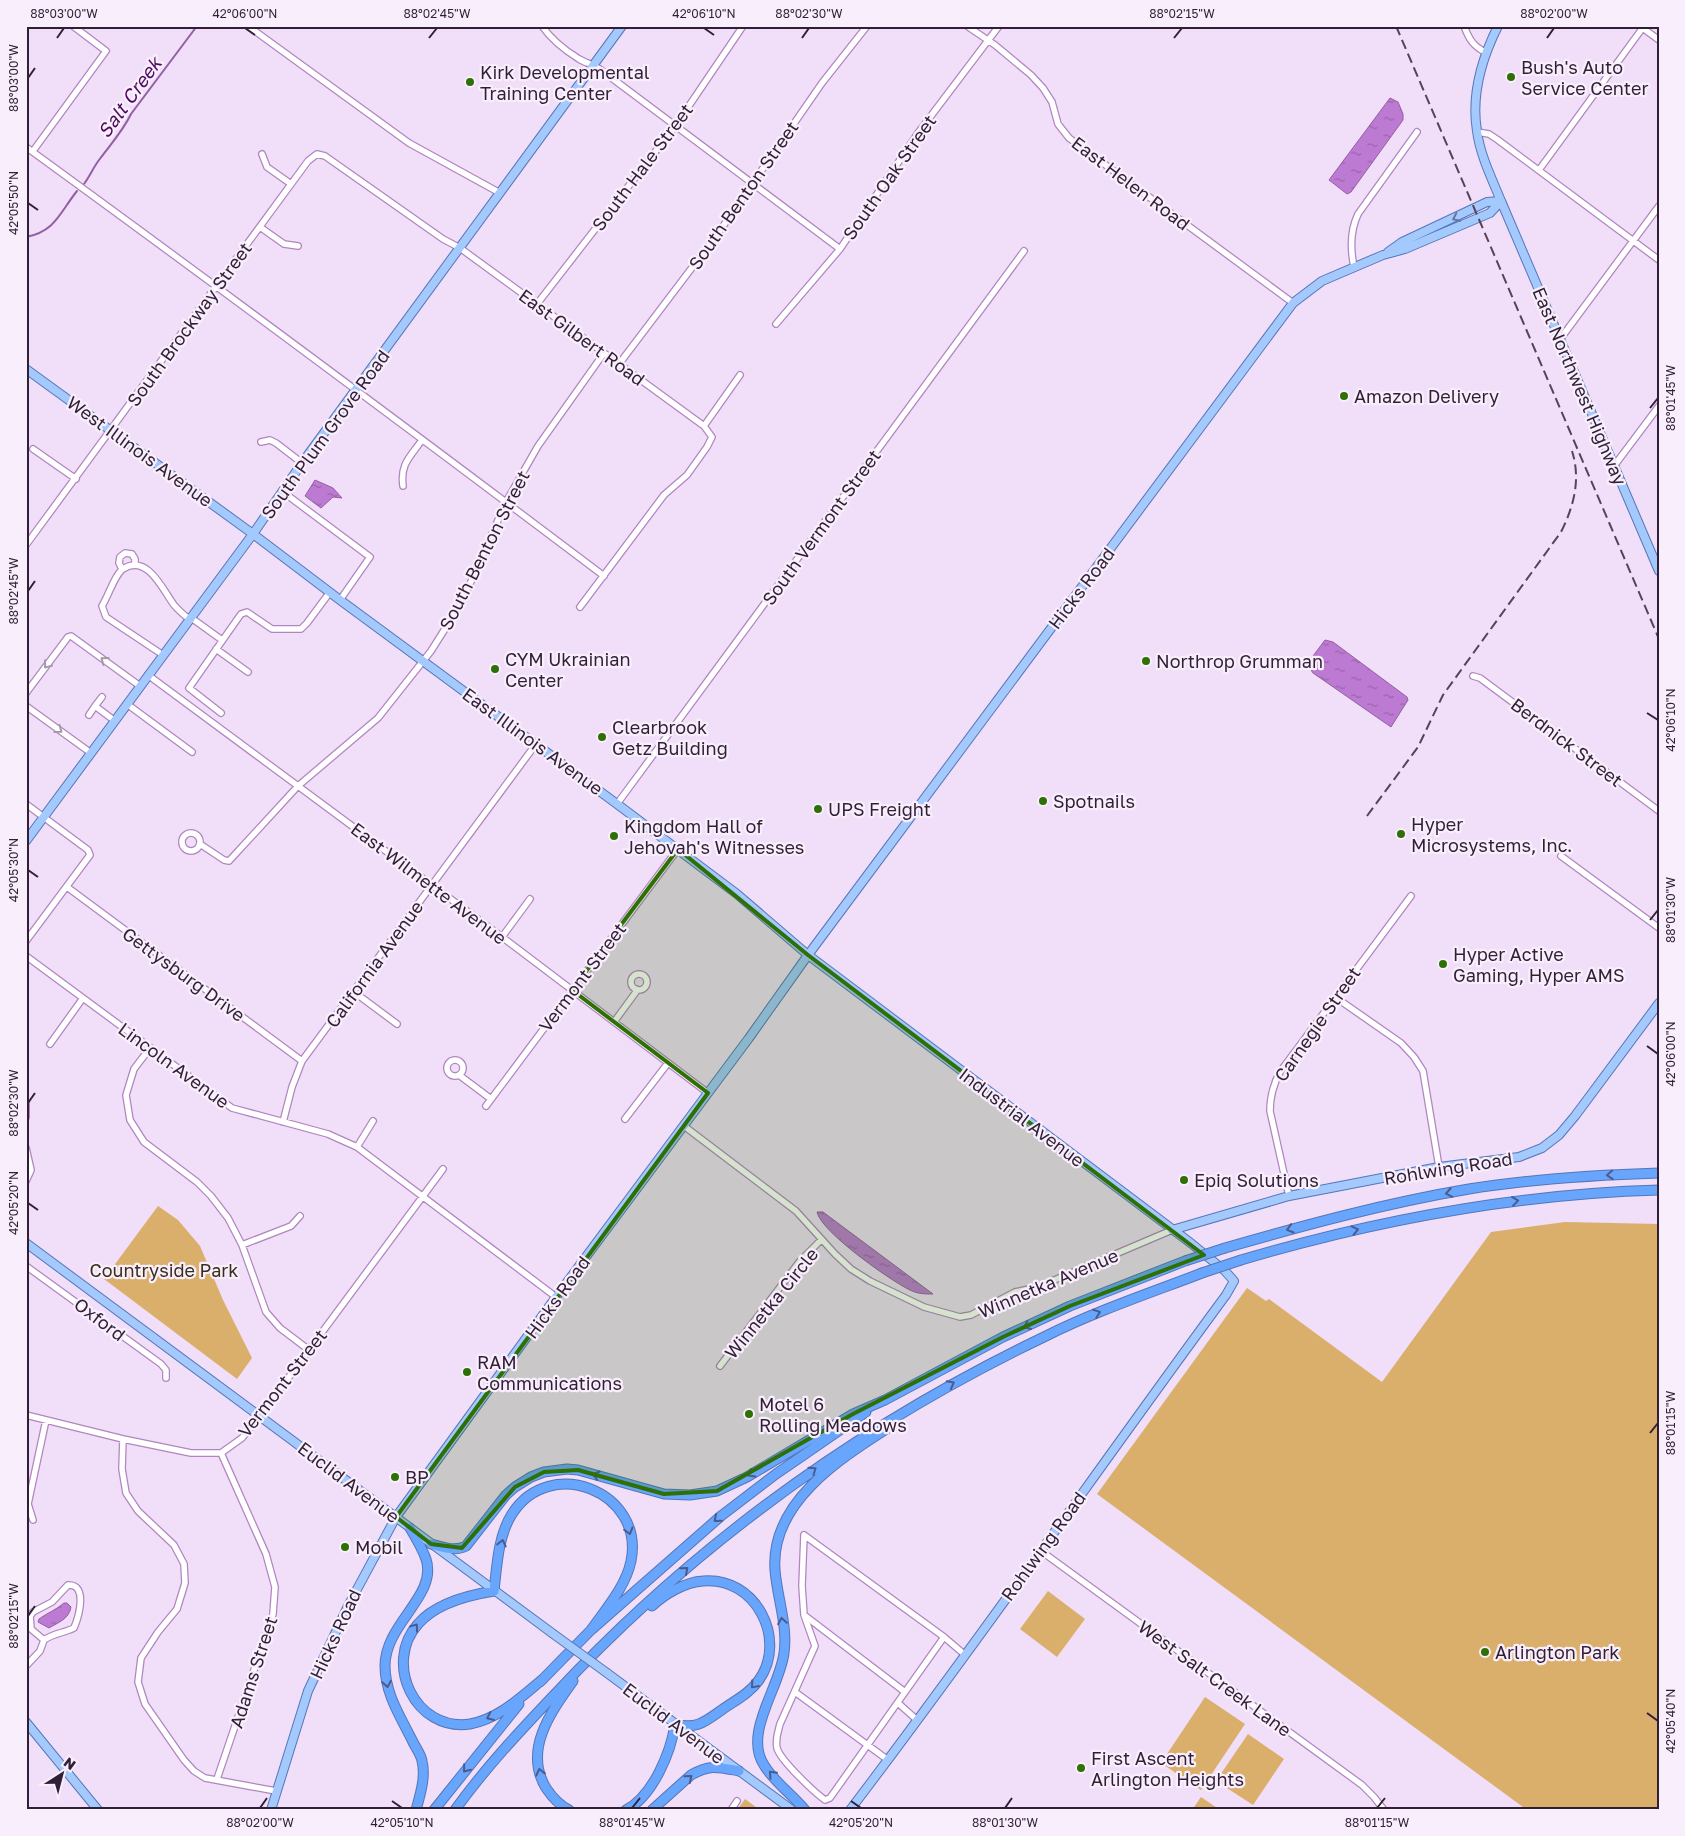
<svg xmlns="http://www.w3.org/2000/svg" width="1685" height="1836" viewBox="0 0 1685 1836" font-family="'Golos Text',sans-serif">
<defs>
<pattern id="water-ripples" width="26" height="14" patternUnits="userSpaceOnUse" patternTransform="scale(1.25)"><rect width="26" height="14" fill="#bd7ad3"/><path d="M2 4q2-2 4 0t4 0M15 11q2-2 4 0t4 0" fill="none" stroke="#9a63ac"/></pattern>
</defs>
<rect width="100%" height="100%" fill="#f1def8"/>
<path fill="#daaf6b" d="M158,1206L178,1220L200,1246L223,1300L252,1358L237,1379L104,1279Z
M1565,1222L1659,1224V1810H1527L1097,1494L1247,1288L1266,1301L1269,1299L1382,1382L1491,1232Z
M1048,1591L1085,1619L1057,1657L1020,1629Z
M1205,1697L1245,1724L1201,1790L1161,1763Z
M1248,1734L1284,1759L1253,1805L1216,1781Z
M1201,1797L1220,1810H1192Z
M745,1799L760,1810H737Z"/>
<path fill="url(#water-ripples)" stroke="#935fa4" d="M1390,98L1398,102L1403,114V120L1351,192L1347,194L1329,180Z
M315,480L333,488L342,498L333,497L321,508L305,496Z
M1325,640L1333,642L1407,697L1408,700L1391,727L1313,673L1307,664Z
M817,1212H823L933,1294C924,1294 918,1294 910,1290C891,1281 821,1232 817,1212Z
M64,1603H67L71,1607C69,1619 59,1622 49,1628L38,1622L39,1619C47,1613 56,1610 64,1603Z"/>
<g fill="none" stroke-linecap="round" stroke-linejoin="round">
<path stroke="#935fa4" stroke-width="2" d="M84,184C90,176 93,168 99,160C110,145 123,131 131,114L197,26
M26,237C56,231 60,212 77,191"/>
<g stroke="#b285c1" stroke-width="8">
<path id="minor" d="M248,26L409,143L500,193
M542,26C551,39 566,51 579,59C586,63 594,65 601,70L840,249
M967,26L995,45L1031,75L1043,88L1052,102L1058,124L1069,138L1293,303
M1464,26C1469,39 1473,46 1485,52
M1640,26L1659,40
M1477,132L1489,134L1498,140L1659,260
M26,147C220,288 413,432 604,576
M33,151L106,51L73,26
M262,154L267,167L291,184
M1539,170L1644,26
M260,227L284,244L298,246
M1354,267C1350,248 1350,231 1358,214L1417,132
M537,304L676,125L743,26
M776,324L840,249L918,133L999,26
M1561,338L1659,206
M619,364L719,232L822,83L867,26
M261,442L270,440L276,443L302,463
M33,449L76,479
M1614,466L1659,406
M403,486C400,464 410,457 422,440
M283,492L370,557L340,600
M26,545L308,161L317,154L325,156L443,239L460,248L704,426
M122,569L119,563L120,557L125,553L132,554L135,559V564
M580,607L664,495L687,475L707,447L712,437L704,426L740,375
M190,617L222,640
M216,649L248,672
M163,655L106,617L102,606C108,597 115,574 123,569C147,553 163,590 174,605C179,611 184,615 189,619
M148,675L502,937L708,1093
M1473,676L1480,678L1659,811
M26,693L68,637L71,636L140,686
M102,697L95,706L115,721
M127,704L192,752
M26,706L91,753
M221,713L189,688L241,614L247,612L250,614L272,629H301L307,623L330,592
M89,715L95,706
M26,804L88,850L90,855L26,941
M617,804L1024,251
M182 842a9 9 0 1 1 18 0a9 9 0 1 1-18 0Z
M200,844L224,860L229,861L298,786L378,718L431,651L462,602L506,502L538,446L604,353
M1561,856L1659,928
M67,887L302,1061
M502,937L530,899
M26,956L232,1108L328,1134L357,1147L556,1297
M631 982a8 8 0 1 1 16 0a8 8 0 1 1-16 0Z
M354,992L397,1024
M1335,997L1401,1043L1414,1057L1423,1071L1439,1167
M614,1022L636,992V989
M50,1044L83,998
M150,1048L134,1069L126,1095L130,1120L144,1142L197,1182L211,1196L228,1218L242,1245L266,1312L280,1328L309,1350
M447 1068a8 8 0 1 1 16 0a8 8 0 1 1-16 0Z
M459,1075L491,1099
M26,1104V1117
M486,1106L678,849
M625,1119L668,1063
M283,1122L292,1087L302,1061L536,744
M684,1126L796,1211L835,1254L851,1269L870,1281L924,1307L960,1317L971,1315L1015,1292L1038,1287L1172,1230
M357,1147L373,1121
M26,1148L31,1170L26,1181
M1289,1196L1270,1111C1270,1096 1273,1085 1280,1072L1411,896
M242,1245L291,1226L300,1216
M26,1266L161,1364L166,1370V1378
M720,1366L800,1261L821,1240
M26,1415L123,1439L191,1453H221L242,1438L260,1416L443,1169
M123,1439L122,1469L126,1493L138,1511L174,1545L184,1564L185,1583L177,1609L158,1632L141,1658L138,1682L145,1704L184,1760L194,1771L205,1778L276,1791
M33,1520L28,1504L46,1420
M804,1535L802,1586L804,1615L905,1692
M804,1535L944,1637L964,1654
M1041,1551L1362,1785L1374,1797L1384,1810
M804,1615L815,1646L780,1724C778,1732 775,1739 777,1748C780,1760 814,1792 825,1800L830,1798L944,1637
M26,1666L40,1651L44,1640C54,1633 64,1633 74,1628C79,1616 88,1584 68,1585L52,1602L33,1612L30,1616L31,1629L44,1640
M795,1692L888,1760
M898,1703L917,1720
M217,1779L273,1614L275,1587L266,1554L221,1453
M731,1810L737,1801"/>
</g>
<g stroke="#5576b7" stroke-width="10">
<path id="major" d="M1498,26C1482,58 1471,95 1477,131C1480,155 1492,179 1501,201L1659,571
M1388,252L1402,242L1487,202L1501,201
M26,369L253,534L340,600L617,804L737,894L808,955L1192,1244L1225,1271L1234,1281L1226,1295C1100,1466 979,1641 850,1810
M26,841L253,534L302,463L622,26
M1172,1230L1289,1196L1439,1167L1519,1157L1542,1148L1559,1135L1575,1116L1659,1003
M26,1243L552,1633
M607,1673L792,1810
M26,1722L98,1810
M271,1810L308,1691L348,1606L396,1517L556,1297L749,1038L808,955L1293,303L1322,281L1383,255L1405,249L1490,213L1501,201"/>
</g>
<g stroke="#5576b7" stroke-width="11">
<path id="highway" d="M1225,1248C1305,1225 1386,1203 1469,1189C1532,1179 1595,1175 1659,1173
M1241,1260C1376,1220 1517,1194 1659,1190
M410,1528C416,1538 422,1548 426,1559C438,1596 385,1623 385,1666C385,1693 400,1716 412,1740C415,1747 421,1754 422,1761C426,1777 420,1795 416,1810
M431,1544C442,1547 455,1552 466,1546L506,1495L515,1487L531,1477L544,1472L567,1469L578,1470L664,1494L690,1495L717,1491L747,1477L853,1414L885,1400L1003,1337L1070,1306L1185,1261
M543,1679C521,1697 499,1719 470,1724C415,1732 383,1663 418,1624C435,1604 469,1595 494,1591C497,1565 498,1536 512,1514C550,1454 645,1492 631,1561C626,1586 606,1609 591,1630
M540,1682L591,1630L721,1516L776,1474L866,1412
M434,1810L519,1704
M455,1810C485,1768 521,1730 556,1693C697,1542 860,1425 1046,1336C1096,1311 1150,1293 1202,1273
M569,1810C559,1805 552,1797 546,1788C523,1750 551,1712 573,1681
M626,1810C653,1796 671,1752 675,1724C697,1730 706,1721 723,1709C736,1700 750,1693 759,1680C788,1639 755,1576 703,1581C685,1582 665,1594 652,1606
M652,1810L691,1775C710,1764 718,1767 739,1771
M805,1810C792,1794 774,1782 764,1765C743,1733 780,1687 784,1653C788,1626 777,1597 775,1570C770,1502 841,1458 891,1426"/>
</g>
<use href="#minor" stroke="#fff" stroke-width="5.5"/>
<use href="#major" stroke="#a4c9fd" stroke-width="8"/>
<use href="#highway" stroke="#68a5fc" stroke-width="9"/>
<path stroke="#55435a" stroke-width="2" stroke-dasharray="10 5" stroke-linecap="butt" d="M1396,26L1659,639
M1367,816L1418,747L1443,695L1561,532C1574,506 1581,479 1572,451"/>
<g stroke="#5576b7" stroke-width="10" stroke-linecap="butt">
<path id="major-bridge" d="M552,1633L607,1673"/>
</g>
<g stroke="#5576b7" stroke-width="11" stroke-linecap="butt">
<path id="highway-bridge" d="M1185,1261L1225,1248
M1202,1273L1241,1260"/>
</g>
<use href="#major-bridge" stroke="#a4c9fd" stroke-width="8"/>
<use href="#highway-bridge" stroke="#68a5fc" stroke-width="9"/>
</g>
<defs><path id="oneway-chevron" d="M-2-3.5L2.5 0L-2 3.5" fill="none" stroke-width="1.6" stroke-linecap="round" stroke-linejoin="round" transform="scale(1.25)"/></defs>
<use stroke="#6a749a" href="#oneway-chevron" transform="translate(1456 218) rotate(154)"/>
<g stroke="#a29aa5">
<use href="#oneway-chevron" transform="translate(104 660) rotate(-144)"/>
<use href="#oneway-chevron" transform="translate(47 665) rotate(127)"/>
<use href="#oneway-chevron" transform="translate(59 730) rotate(36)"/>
</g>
<g stroke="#4a5b8f">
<use href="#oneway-chevron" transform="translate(1610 1175) rotate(176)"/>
<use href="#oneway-chevron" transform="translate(1449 1193) rotate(169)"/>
<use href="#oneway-chevron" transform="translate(1515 1201) rotate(-7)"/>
<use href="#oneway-chevron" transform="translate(1290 1229) rotate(164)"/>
<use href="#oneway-chevron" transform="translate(1355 1230) rotate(-13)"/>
<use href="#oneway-chevron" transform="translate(1097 1313) rotate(-21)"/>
<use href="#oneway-chevron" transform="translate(1027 1326) rotate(155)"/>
<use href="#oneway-chevron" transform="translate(951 1384) rotate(-28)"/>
<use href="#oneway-chevron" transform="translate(813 1470) rotate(-35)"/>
<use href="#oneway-chevron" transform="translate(751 1474) rotate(150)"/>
<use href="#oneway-chevron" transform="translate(596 1475) rotate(-164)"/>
<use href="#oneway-chevron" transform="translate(717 1519) rotate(140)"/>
<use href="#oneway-chevron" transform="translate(629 1531) rotate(74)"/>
<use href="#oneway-chevron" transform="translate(502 1543) rotate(-77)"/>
<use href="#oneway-chevron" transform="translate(685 1570) rotate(-41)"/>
<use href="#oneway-chevron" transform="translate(782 1621) rotate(-99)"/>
<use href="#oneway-chevron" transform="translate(415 1627) rotate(-53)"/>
<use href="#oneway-chevron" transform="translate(387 1684) rotate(80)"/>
<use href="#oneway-chevron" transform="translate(754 1685) rotate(131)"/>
<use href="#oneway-chevron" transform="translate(490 1717) rotate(156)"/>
<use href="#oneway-chevron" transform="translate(466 1769) rotate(129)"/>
<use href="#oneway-chevron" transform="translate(540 1772) rotate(-104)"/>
<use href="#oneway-chevron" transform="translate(772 1774) rotate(-133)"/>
<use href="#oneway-chevron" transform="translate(689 1778) rotate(-39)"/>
</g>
<path fill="#2e6f06" fill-opacity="0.2" stroke="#2e6f06" stroke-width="4" stroke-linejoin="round" d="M678,849L808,955L1204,1255L1070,1306L1003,1337L853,1414L717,1491L664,1494L578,1470L544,1472L515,1487L462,1548L431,1544L396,1517L708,1093L572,990Z"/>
<path fill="none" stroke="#311f36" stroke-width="2" d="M245,28L255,35M704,28L714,35M57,38L64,28M429,38L437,28M802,38L809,28M1174,38L1182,28M1547,38L1554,28M28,78L35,68M28,203L38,210M1650,408L1658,398M28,591L35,581M1647,713L1658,720M28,870L38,877M1650,920L1658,910M1647,1046L1658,1054M28,1103L35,1093M28,1203L38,1210M1650,1433L1658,1423M28,1616L35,1606M1647,1713L1658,1721M392,1801L402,1808M851,1801L861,1808M260,1808L267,1798M632,1808L640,1798M1005,1808L1012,1798M1377,1808L1385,1798"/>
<g fill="#2e6f06" stroke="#f9effc" stroke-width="2">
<circle cx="1511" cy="77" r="5"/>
<circle cx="470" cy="82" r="5"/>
<circle cx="1344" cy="396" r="5"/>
<circle cx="1146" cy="661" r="5"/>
<circle cx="495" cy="669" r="5"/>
<circle cx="602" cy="737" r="5"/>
<circle cx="1043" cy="801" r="5"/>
<circle cx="818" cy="809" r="5"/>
<circle cx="1401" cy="834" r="5"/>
<circle cx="614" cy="836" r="5"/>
<circle cx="1443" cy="964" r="5"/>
<circle cx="1184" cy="1180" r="5"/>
<circle cx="467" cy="1372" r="5"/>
<circle cx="749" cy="1414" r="5"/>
<circle cx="395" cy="1477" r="5"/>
<circle cx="345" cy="1547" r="5"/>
<circle cx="1485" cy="1652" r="5"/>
<circle cx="1081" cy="1768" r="5"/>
</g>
<g text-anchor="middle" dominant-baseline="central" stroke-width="4.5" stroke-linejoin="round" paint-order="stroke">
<g font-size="18" fill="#311f36" stroke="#f9effc" text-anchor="start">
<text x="1521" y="67">Bush's Auto<tspan x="1521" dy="21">Service Center</tspan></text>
<text x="480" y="72">Kirk Developmental<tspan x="480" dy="21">Training Center</tspan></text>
<text x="1354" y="396">Amazon Delivery</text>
<text x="505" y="659">CYM Ukrainian<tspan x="505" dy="21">Center</tspan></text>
<text x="1156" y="661">Northrop Grumman</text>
<text x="612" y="727">Clearbrook<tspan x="612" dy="21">Getz Building</tspan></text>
<text x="1053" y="801">Spotnails</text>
<text x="828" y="809">UPS Freight</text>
<text x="1411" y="824">Hyper<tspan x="1411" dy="21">Microsystems, Inc.</tspan></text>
<text x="624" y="826">Kingdom Hall of<tspan x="624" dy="21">Jehovah's Witnesses</tspan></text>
<text x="1453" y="954">Hyper Active<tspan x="1453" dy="21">Gaming, Hyper AMS</tspan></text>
<text x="1194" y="1180">Epiq Solutions</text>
<text x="477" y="1362">RAM<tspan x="477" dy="21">Communications</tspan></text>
<text x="759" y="1404">Motel 6<tspan x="759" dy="21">Rolling Meadows</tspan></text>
<text x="405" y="1477">BP</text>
<text x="355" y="1547">Mobil</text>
<text x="1495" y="1652">Arlington Park</text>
<text x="1091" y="1758">First Ascent<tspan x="1091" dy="21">Arlington Heights</tspan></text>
</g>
<g font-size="18" fill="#311f36" stroke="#f9effc">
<text transform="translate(642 167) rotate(-53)">South Hale Street</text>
<text transform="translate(889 177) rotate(-55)">South Oak Street</text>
<text transform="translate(1131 183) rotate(37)">East Helen Road</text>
<text transform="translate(743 195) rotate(-55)">South Benton Street</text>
<text transform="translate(189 324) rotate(-54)">South Brockway Street</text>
<text transform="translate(582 337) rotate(36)">East Gilbert Road</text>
<text transform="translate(1580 386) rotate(67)">East Northwest Highway</text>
<text transform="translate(325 434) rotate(-54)">South Plum Grove Road</text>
<text transform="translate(140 451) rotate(36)">West Illinois Avenue</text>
<text transform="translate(821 527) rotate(-54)">South Vermont Street</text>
<text transform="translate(484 550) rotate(-63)">South Benton Street</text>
<text transform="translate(1081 588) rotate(-53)">Hicks Road</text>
<text transform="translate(533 741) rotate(36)">East Illinois Avenue</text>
<text transform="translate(1567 742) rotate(37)">Berdnick Street</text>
<text transform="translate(429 883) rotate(37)">East Wilmette Avenue</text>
<text transform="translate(374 964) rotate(-54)">California Avenue</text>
<text transform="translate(184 974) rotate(36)">Gettysburg Drive</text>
<text transform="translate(582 977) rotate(-53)">Vermont Street</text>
<text transform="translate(1317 1024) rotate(-55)">Carnegie Street</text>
<text transform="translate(174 1065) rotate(36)">Lincoln Avenue</text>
<text transform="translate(1022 1117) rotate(37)">Industrial Avenue</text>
<text transform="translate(1448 1168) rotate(-9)">Rohlwing Road</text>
<text transform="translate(1048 1283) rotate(-23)">Winnetka Avenue</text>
<text transform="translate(557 1297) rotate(-54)">Hicks Road</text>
<text transform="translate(771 1303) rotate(-51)">Winnetka Circle</text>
<text transform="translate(100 1319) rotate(37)">Oxford</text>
<text transform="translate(282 1383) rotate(-52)">Vermont Street</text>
<text transform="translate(349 1482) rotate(37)">Euclid Avenue</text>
<text transform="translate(1043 1546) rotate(-54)">Rohlwing Road</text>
<text transform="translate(335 1634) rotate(-65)">Hicks Road</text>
<text transform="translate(253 1672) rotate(-72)">Adams Street</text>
<text transform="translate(1215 1678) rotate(36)">West Salt Creek Lane</text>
<text transform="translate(674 1723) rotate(37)">Euclid Avenue</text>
</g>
<g font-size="18" fill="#3a2e1b" stroke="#f9effc">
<text x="164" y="1270">Countryside Park</text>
</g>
<g font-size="19" font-style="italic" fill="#4e0c60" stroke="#f9effc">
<text transform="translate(129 97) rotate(-54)">Salt Creek</text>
</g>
</g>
<rect width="1685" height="1836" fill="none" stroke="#f9effc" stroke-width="55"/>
<g transform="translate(62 1774) rotate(36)" stroke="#f9effc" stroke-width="4" paint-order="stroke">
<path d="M0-4L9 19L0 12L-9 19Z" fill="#311f36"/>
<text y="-8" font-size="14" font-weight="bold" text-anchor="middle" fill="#311f36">N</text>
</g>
<rect x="28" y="28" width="1630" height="1780" fill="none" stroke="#311f36" stroke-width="2"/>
<g font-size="12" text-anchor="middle" fill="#311f36">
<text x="64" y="18">88°03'00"W</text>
<text x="245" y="18">42°06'00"N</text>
<text x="437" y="18">88°02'45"W</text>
<text x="704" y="18">42°06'10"N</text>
<text x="809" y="18">88°02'30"W</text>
<text x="1182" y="18">88°02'15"W</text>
<text x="1554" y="18">88°02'00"W</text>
<text transform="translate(14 78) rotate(-90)" y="4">88°03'00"W</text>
<text transform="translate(14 203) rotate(-90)" y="4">42°05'50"N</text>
<text transform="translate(1671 398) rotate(-90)" y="4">88°01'45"W</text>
<text transform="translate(14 591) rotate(-90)" y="4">88°02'45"W</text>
<text transform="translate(1671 720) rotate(-90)" y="4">42°06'10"N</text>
<text transform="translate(14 870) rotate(-90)" y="4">42°05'30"N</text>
<text transform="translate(1671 910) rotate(-90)" y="4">88°01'30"W</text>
<text transform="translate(1671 1054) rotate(-90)" y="4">42°06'00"N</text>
<text transform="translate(14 1103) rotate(-90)" y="4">88°02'30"W</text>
<text transform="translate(14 1203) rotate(-90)" y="4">42°05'20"N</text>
<text transform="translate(1671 1423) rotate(-90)" y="4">88°01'15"W</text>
<text transform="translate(14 1616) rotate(-90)" y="4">88°02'15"W</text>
<text transform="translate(1671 1721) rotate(-90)" y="4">42°05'40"N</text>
<text x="260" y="1827">88°02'00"W</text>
<text x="402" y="1827">42°05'10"N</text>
<text x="632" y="1827">88°01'45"W</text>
<text x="861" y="1827">42°05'20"N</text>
<text x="1005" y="1827">88°01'30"W</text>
<text x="1377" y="1827">88°01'15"W</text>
</g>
</svg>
